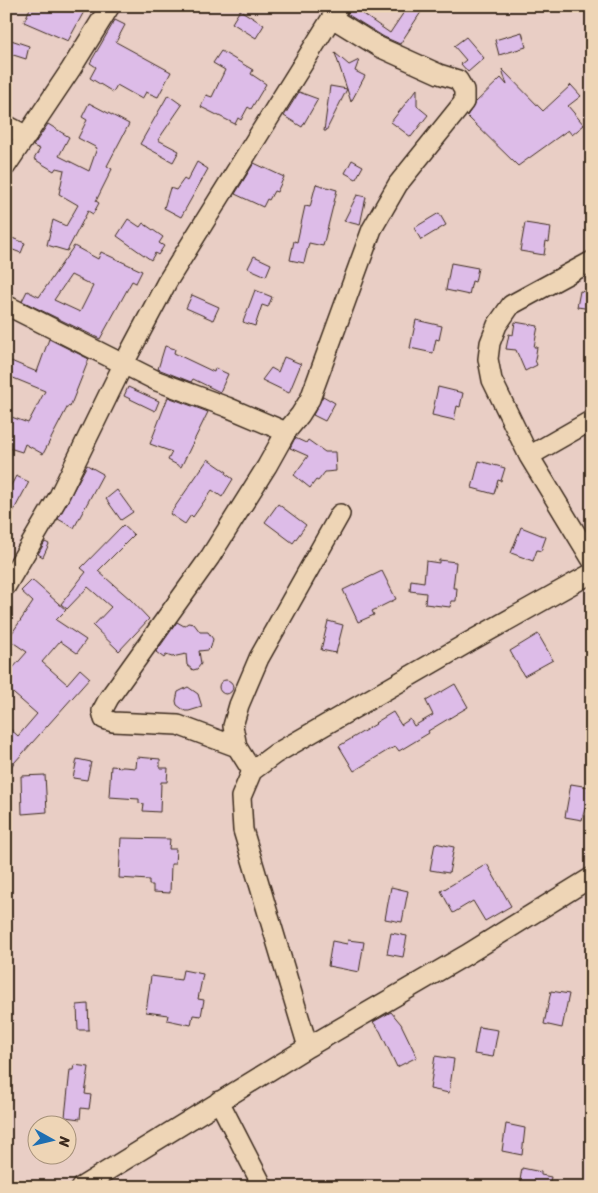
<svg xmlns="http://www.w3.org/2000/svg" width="598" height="1193" viewBox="0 0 598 1193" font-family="Sriracha,sans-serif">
<rect width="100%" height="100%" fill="#e9cec5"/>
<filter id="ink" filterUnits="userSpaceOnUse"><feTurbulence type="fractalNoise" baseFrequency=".02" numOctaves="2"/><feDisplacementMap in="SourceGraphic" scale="10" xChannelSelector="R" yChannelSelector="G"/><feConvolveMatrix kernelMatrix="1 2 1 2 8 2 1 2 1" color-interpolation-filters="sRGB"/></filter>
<g filter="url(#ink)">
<path fill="#ddbce8" stroke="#3b2a1e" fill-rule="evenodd" d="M31,6H87L68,41L24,22Z
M351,6L390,33L408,6H425L400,44L384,37L347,14Z
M240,10L264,25L256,38L232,23Z
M115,20L125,25L116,42L171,72L158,97L146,92L142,99L117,85L113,92L90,78L96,67L90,63Z
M522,32L526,47L499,55L495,40Z
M466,37L484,58L468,72L461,64L466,60L454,46Z
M11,40L29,46L26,59L7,53Z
M221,51L253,70L251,74L266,84L251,109L248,107L241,120L238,118L235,124L201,107L206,95L212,97L225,70L213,63Z
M335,53L349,65L359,60L355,71L365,76L351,102L347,89L326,131H324L330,86L347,89Z
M502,69L543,111L571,85L581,96L568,106L584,125L572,135L568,130L518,166L467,116L475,103L501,78L507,85Z
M417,89V106L428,115L411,137L391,122Z
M299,92L318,99L302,127L284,116Z
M168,95L182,105L158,140L179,151L173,162L140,144Z
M89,103L129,124L107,166L112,169L96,201L99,203L93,214L88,211L67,251L47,245L53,220L66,226L78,205L59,194L64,170L56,168L54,171L34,159L40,149L33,146L48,124L69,137L59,156L89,171L97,148L78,138L87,120L82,117Z
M352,160L363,166L356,179L345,173Z
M197,162L208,169L181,217L164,208L170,188L176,190L184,179L187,181Z
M254,163L284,177L277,192L274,191L269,200L267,199L263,207L235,194Z
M316,184L337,190L323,246L309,243L304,263L290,260L294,241L297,242L305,206L310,207Z
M357,195L366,197L360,225L344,221Z
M439,213L446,225L421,240L414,228Z
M128,219L140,227L143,223L163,237L159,243L164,246L158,255L155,253L151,260L117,236Z
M525,223L551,227L549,242L546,241L544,255L520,251Z
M12,238L25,243L21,253L8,248Z
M74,246L98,259L101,252L142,271L136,283L132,281L100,339L22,301L27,291L39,297ZM71,275L93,286L80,312L54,300Z
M254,256L271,264L266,276L248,268Z
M451,263L478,268L475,282L472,281L469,295L446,290Z
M255,290L272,297L268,307L262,305L255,326L243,322Z
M580,291L592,293V309L577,307Z
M192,295L219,307L213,320L186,308Z
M416,320L442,326L439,340L436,339L433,353L410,348Z
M515,322L538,326L534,347H537L535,360L537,365L525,371L516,350L506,349L509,334L513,335Z
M49,339L89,359L70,407L68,406L43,454L25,444L22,452L6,447V415L28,423L45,391L6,375V374L11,361L37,372Z
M165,346L175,349L174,353L214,372L215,368L228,374L220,392L193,379L191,382L158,369Z
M284,357L301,364L289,393L262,380L271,368L278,372Z
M128,387L159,401L155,411L124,396Z
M438,387L463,393L460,407L457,406L454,420L432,415Z
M323,396L335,403L325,421L313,415Z
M168,397L208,412L181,467L168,460L172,452L150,444Z
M295,438L306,443L308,440L325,452H335L336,471L325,472L318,481L316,480L310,488L294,475L308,456L290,448Z
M208,459L227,472L226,474L233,479L222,497L212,490L193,517L191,515L185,524L170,514Z
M479,461L505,468L501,481L498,480L494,494L472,488Z
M87,465L103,474L74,528L58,519Z
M16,476L29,482L6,525V495Z
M117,490L133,512L121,520L106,499Z
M278,504L306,525L293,543L265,522Z
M123,525L134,535L98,571L130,599L149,619L119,651L93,626L111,607L88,587L67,609L61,604L86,572L81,568Z
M521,527L546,537L541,551L537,550L533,561L511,553Z
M45,542L49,544L43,557L38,554Z
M439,560L456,562L453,588H457L456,601H451L450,607L425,604L426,593L410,591L411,580L424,582L426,561L439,563Z
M382,571L396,599L372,611L374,615L358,622L343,590Z
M32,580L66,610L56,620L86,640L77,653L60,641L42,662L67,684L80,669L90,678L6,772V725L18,736L37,714L6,687V676L27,652L8,639L33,602L21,591Z
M328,621L343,625L336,653L321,650Z
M177,622L184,626L188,623L194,624L200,632H208L213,639L211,647L208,650L199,651L201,664L197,669L193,670L187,665L186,654L172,657L166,655L164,658L156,652Z
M538,634L553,660L524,676L510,651Z
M219 687a7 7 0 1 1 14 0a7 7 0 1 1-14 0Z
M455,684L468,707L428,731L429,733L399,751L396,747L390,749L354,771L339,746L376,724L375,723L393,712L401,725L410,719L414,726L433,715L426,701Z
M188,687L198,694L202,707L189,711H185L177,705L176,701L178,692Z
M137,757L160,759V768H168L167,782H161L160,812L143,811L144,804L139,803V799L109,797L111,766L136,768Z
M77,759L91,762L87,780L73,778Z
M45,775L47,812L22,814L21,776Z
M571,784L589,787L588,792L592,793V805L586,804L582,820L565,817Z
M121,838L170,839L169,849H176L175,864H171L170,893L153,892V885H149V880L119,878Z
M435,843L454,847L449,873L430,870Z
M487,864L511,906L485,921L473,901L453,913L441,891Z
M391,887L408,891L402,922L385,919Z
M391,933L407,936L403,957L387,954Z
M348,940L364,942L359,972L328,966L332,941L347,944Z
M183,970L203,974L198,999L204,1000L201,1016L193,1015L191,1025L167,1020L168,1015L146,1012L151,976L181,980Z
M551,991L569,994L562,1028L544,1024Z
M88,1004L89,1030H78L77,1005Z
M391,1012L401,1024L417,1057L397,1067L380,1031L373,1022Z
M479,1027L498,1030L493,1057L474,1054Z
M435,1056L454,1059L449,1093L430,1089Z
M74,1065L89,1067L85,1094L91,1095L89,1109L81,1108L80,1119L65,1117L70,1070H73Z
M506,1124L525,1128L522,1155L502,1151Z
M522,1168L541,1172V1175L551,1177L549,1187H519Z"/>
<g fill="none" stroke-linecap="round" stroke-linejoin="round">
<g stroke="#3b2a1e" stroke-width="22">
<path id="minor" d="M6,125L27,136
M6,166L71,69L110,6
M592,261L511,305L497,325L490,343L488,359L492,380L529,456L592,560
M6,305L157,381L227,407L286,432
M529,456L592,420
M6,586L59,496L123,365L167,282L339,6
M237,747L178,725L113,722L104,719L102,711L109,698L210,557L267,466L286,432L300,415L310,399L372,229L398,184L464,102V90L458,80L439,74L379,47L332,18
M252,771L237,747L233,726L239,705L259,658L340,514
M308,1047L243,830L241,797L252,771L275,754L469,642L592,573
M219,1101L263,1187
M81,1187L308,1047L466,955L592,877"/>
</g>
<use href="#minor" stroke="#eed5b6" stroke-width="19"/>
</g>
</g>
<rect width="598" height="1193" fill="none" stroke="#eed5b6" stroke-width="25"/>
<rect x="12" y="12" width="573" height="1168" fill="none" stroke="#3b2a1e" stroke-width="2" filter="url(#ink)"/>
<g transform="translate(52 1140) rotate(98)"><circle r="24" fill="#eed5b6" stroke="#a69179"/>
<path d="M0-4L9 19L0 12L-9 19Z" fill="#1f6fb2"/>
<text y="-8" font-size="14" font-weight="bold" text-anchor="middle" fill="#3b2a1e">N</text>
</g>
</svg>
